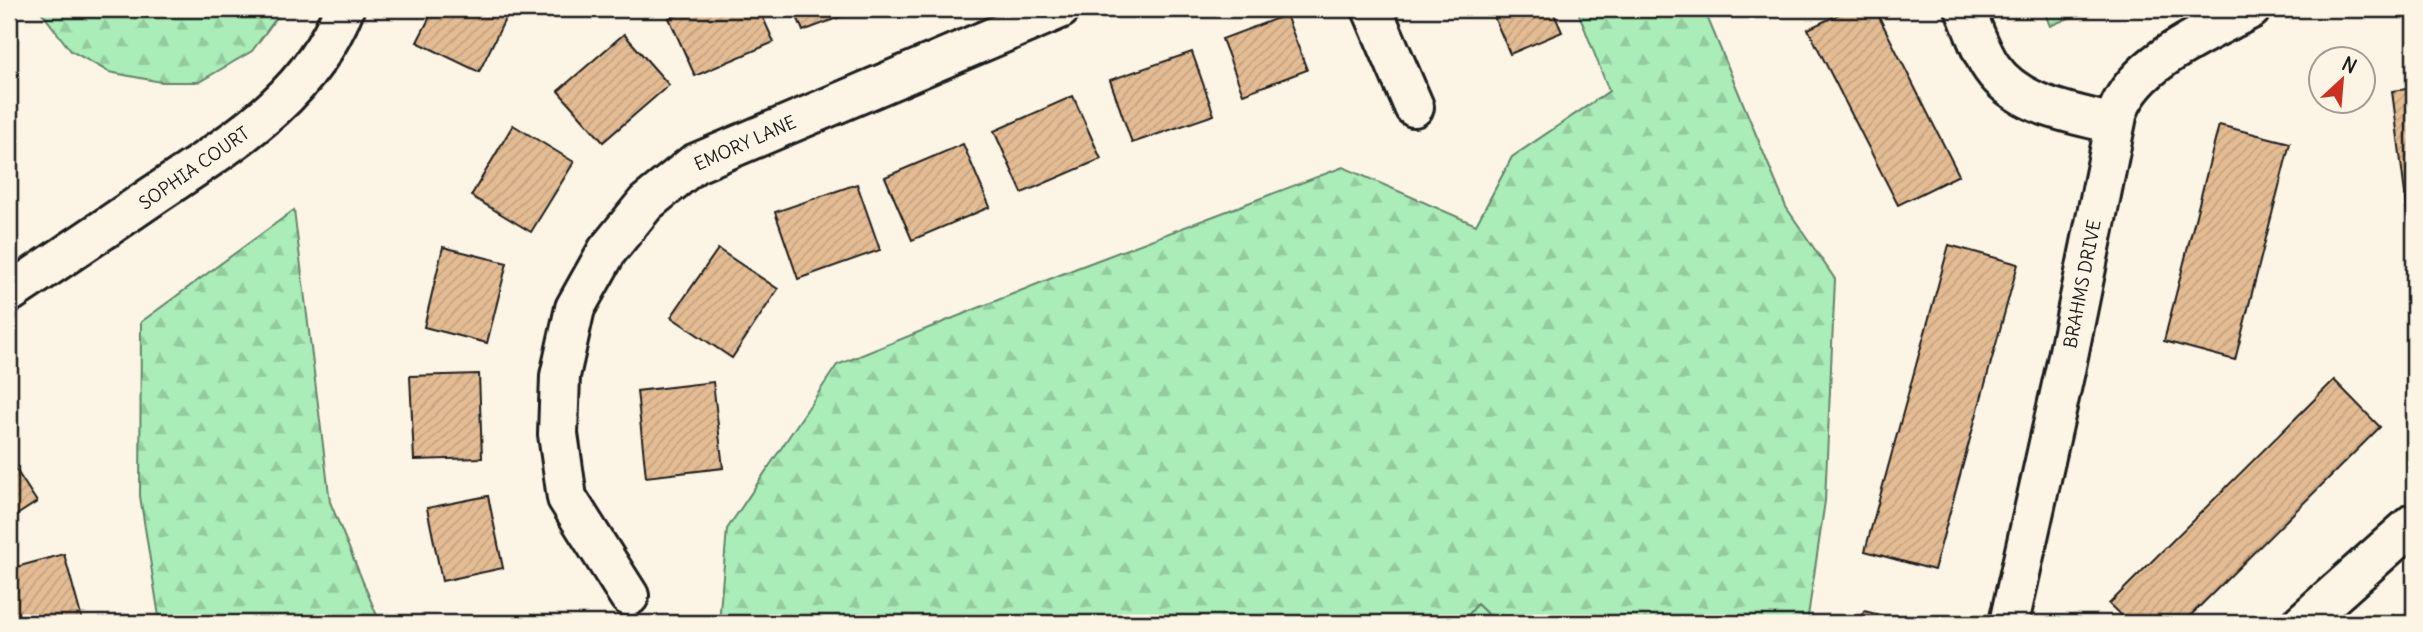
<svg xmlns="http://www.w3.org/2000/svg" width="2423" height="632" viewBox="0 0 2423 632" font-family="Delius,sans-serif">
<defs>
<pattern id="grass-tufts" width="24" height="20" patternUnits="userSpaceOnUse" patternTransform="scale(1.75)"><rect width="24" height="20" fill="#aaedb8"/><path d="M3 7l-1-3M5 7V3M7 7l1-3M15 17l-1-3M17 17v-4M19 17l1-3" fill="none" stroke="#92cb9e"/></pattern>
<pattern id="forest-firs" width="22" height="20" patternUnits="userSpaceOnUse" patternTransform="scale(1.75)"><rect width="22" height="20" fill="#aaedb8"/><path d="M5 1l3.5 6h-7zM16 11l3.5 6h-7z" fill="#92cb9e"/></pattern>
<pattern id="park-crowns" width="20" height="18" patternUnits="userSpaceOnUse" patternTransform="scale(1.75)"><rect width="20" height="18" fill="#aaedb8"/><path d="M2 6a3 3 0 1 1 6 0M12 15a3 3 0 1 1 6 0" fill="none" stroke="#92cb9e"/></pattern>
<pattern id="building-hatch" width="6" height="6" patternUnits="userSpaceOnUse" patternTransform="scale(1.75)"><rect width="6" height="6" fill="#e4bc94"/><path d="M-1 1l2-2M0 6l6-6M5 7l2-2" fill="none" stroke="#c3a17f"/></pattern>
</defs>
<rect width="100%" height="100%" fill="#fcf5e5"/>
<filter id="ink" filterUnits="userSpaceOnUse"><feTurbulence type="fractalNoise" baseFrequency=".0143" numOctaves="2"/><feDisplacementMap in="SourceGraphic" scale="14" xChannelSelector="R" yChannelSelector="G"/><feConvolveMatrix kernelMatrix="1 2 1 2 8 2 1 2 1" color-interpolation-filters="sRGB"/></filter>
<g filter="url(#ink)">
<path fill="url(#grass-tufts)" stroke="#63846a" stroke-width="2" d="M1477,604L1497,623H1462Z"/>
<path fill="url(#forest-firs)" stroke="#63846a" stroke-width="2" d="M39,9H283L252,51L199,82H161L109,72L71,51Z
M1577,9H1704L1786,207L1835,279L1825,501L1807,623H1497L1477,604L1462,623H719L727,529L837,365L1077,268L1343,167L1476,225L1512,157L1609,91Z
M294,210L330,502L380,623H160L140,496L141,322Z"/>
<path fill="url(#park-crowns)" stroke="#63846a" stroke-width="2" d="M2043,9H2090L2050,26Z"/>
<path fill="url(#building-hatch)" stroke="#1c1c1c" stroke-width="2" d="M434,9H510L479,72L417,42Z
M691,9H759L774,42L695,76L669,18Z
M794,9H861L803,31Z
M1482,9H1552L1562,32L1510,54L1491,10L1484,14Z
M1850,9H1875L1959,175L1898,205L1808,29Z
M1286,15L1307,70L1243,94L1222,39Z
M624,34L669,85L603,142L558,91Z
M1192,52L1214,115L1132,143L1110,80Z
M2414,88V265L2392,91Z
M1073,96L1101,159L1022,193L994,131Z
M513,125L574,162L531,232L471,196Z
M2219,125L2290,143L2235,360L2164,341Z
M963,144L990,207L912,240L885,177Z
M857,184L880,250L798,279L775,212Z
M1949,245L2018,264L1934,570L1865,551Z
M443,247L507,263L487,343L424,327Z
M718,249L778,289L732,358L671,317Z
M479,374L482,458L414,460L410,376Z
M2334,380L2380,427L2183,623H2129L2109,604Z
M713,382L723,468L646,477L637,391Z
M9,459L37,502L9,520Z
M488,496L503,568L442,581L427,508Z
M64,554L83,623H17L9,595V569Z
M1864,611L1913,623H1861Z"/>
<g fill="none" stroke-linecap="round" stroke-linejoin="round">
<g stroke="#1c1c1c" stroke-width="44">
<path id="minor" d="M1372,9L1414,107
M1965,9C1973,28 1980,51 1992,68C2019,107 2073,113 2114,124
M9,293C57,261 106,228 154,195C231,143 308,99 344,9
M629,596L567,498L558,434L560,376L575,308L607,251L646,203L694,164L1060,9
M2009,623L2065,371L2118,111C2137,61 2206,33 2251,9
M2302,623L2414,523"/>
</g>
<use href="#minor" stroke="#fcf5e5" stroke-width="38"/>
</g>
</g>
<g text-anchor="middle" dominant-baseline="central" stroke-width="7" stroke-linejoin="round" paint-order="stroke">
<g font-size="18" fill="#1c1c1c" stroke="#fcf5e5">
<text transform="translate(745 143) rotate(-24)">EMORY LANE</text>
<text transform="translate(194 168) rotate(-35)">SOPHIA COURT</text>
<text transform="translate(2082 284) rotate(-79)">BRAHMS DRIVE</text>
</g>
</g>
<rect width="2423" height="632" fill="none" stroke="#fcf5e5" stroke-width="35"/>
<rect x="18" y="18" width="2388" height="597" fill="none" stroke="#1c1c1c" stroke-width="2.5" filter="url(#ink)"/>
<g transform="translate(2342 80) rotate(26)"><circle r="33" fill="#fcf5e5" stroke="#a29e95" stroke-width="2"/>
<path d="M0-5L12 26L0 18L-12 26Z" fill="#c8321e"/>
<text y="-10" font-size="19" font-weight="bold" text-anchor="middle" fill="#1c1c1c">N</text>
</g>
</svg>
